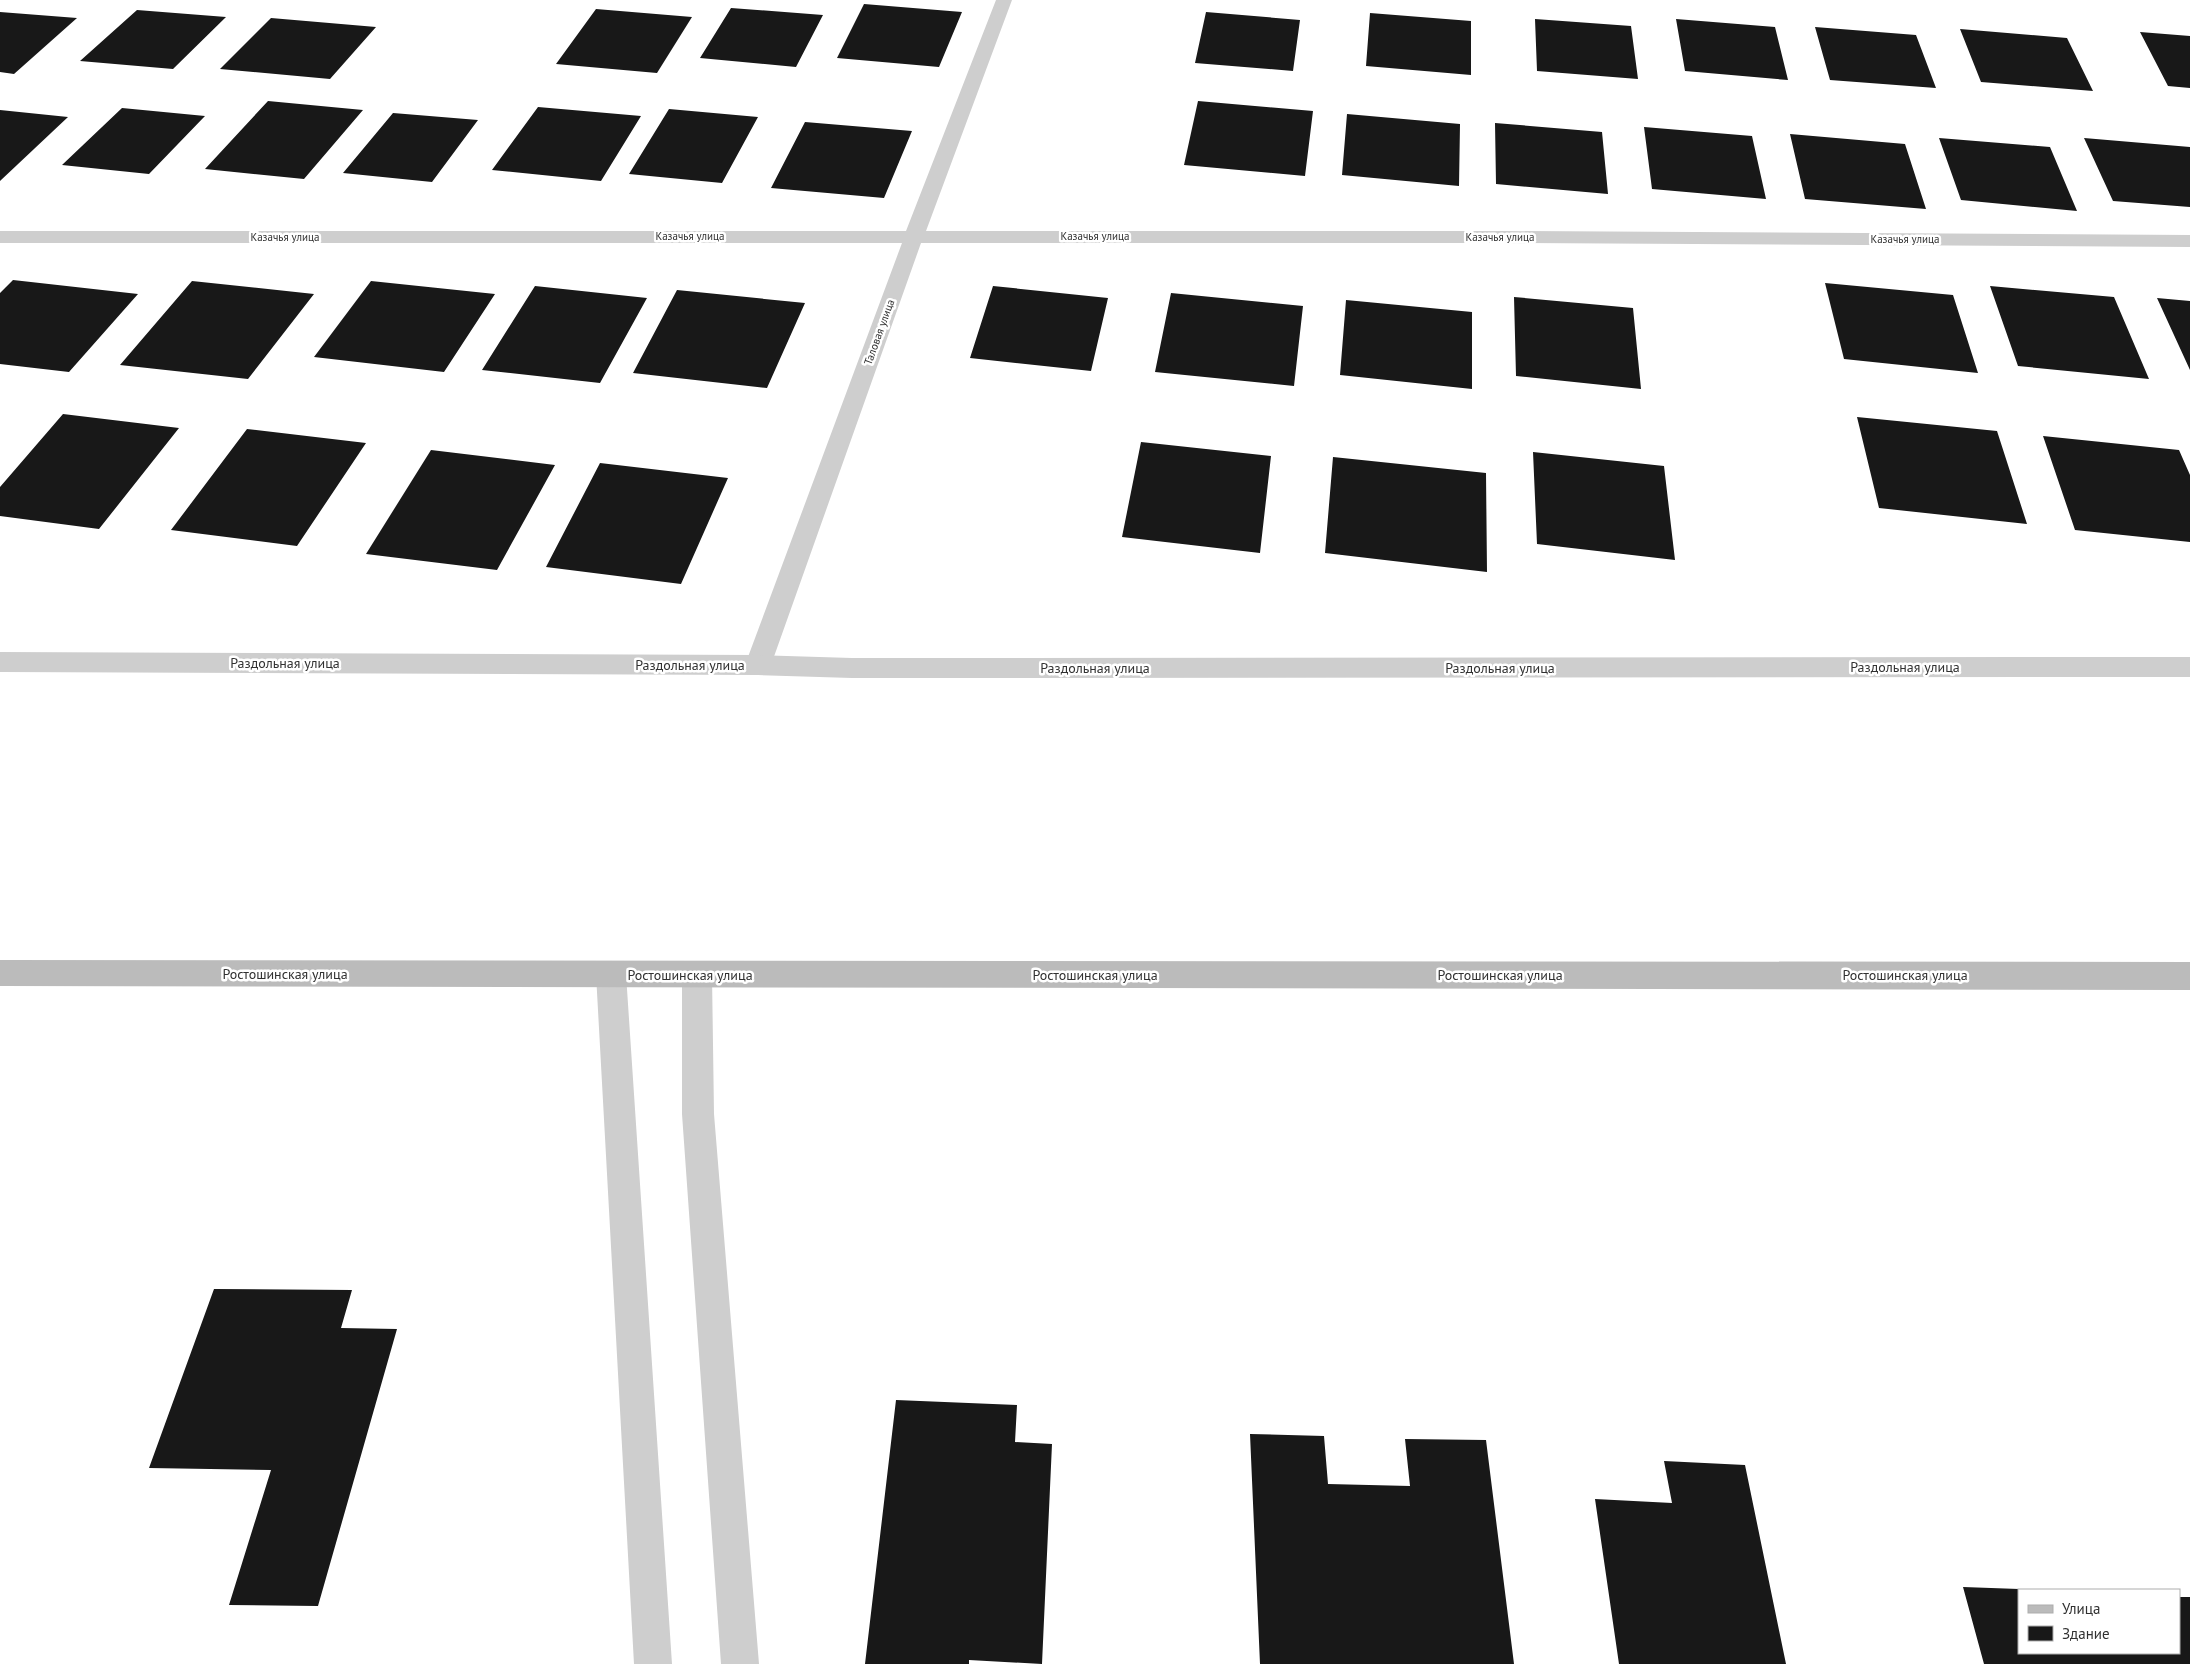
<svg xmlns="http://www.w3.org/2000/svg" width="2190" height="1664" viewBox="0 0 2190 1664" font-family="'PT Sans',sans-serif">
<rect width="100%" height="100%" fill="#fff"/>
<path fill="#181818" d="M864,4L962,12L939,67L837,58Z
M731,8L823,15L796,67L700,58Z
M596,9L692,17L657,73L556,64Z
M137,10L226,17L173,69L80,61Z
M0,12L77,18L14,74L0,72Z
M1206,12L1300,20L1293,71L1195,63Z
M1370,13L1471,21V75L1366,66Z
M271,18L376,27L330,79L220,69Z
M1535,19L1631,26L1638,79L1537,71Z
M1676,19L1775,27L1788,80L1685,71Z
M1815,27L1916,35L1936,88L1830,80Z
M1960,29L2067,38L2093,91L1981,82Z
M2140,32L2190,36V88L2168,86Z
M268,101L363,110L304,179L205,169Z
M1198,101L1313,111L1305,176L1184,165Z
M538,107L641,116L601,181L492,170Z
M122,108L205,116L149,174L62,165Z
M669,109L758,117L722,183L629,174Z
M0,110L68,117L0,181Z
M393,113L478,120L432,182L343,173Z
M1347,114L1460,124L1459,186L1342,175Z
M805,122L912,131L884,198L771,188Z
M1495,123L1602,132L1608,194L1496,184Z
M1644,127L1752,136L1766,199L1652,189Z
M1790,134L1905,144L1926,209L1805,199Z
M1939,138L2050,147L2077,211L1961,200Z
M2084,138L2190,147V207L2113,201Z
M13,280L138,294L69,372L0,364V293Z
M192,281L314,294L248,379L120,365Z
M371,281L495,294L444,372L314,357Z
M1825,283L1953,295L1978,373L1844,359Z
M535,286L647,298L600,383L482,370Z
M993,286L1108,298L1091,371L970,358Z
M1990,286L2114,297L2149,379L2018,366Z
M677,290L805,303L767,388L633,373Z
M1171,293L1303,306L1294,386L1155,372Z
M1514,297L1633,308L1641,389L1516,376Z
M2157,298L2190,301V370Z
M1346,300L1472,312V389L1340,375Z
M63,414L179,428L99,529L0,516V487Z
M1857,417L1997,431L2027,524L1879,508Z
M247,429L366,443L297,546L171,530Z
M2043,436L2179,450L2190,475V542L2075,530Z
M1141,442L1271,456L1260,553L1122,537Z
M431,450L555,465L497,570L366,554Z
M1533,452L1664,466L1675,560L1537,544Z
M1333,457L1486,473L1487,572L1325,553Z
M600,463L728,478L681,584L546,567Z
M214,1289L352,1290L341,1328L397,1329L318,1606L229,1605L271,1470L149,1468Z
M896,1400L1017,1405L1015,1442L1052,1444L1042,1664L969,1660V1664H865Z
M1250,1434L1324,1436L1328,1484L1410,1486L1405,1439L1486,1440L1514,1664H1260Z
M1664,1461L1745,1465L1786,1664H1619L1595,1499L1672,1503Z
M1963,1587L2019,1589V1653H2179V1597H2190V1664H1984Z"/>
<g fill="none" stroke-linecap="round" stroke-linejoin="round">
<path fill="#cecece" fill-rule="evenodd" d="M996,0H1012L926,231H1504L2190,235V247L1504,243H921L771,665L767,672L758,675L749,672L745,665L902,243H0V231H906Z
M611,961L621,964L626,974L672,1664H634L596,974L601,964Z
M697,962L707,965L712,975L714,1114L759,1664H721L682,1114V975L687,965Z"/>
<path fill="#cecece" fill-rule="evenodd" d="M0,652L758,655L852,658L2190,657V677L852,678L758,675L0,672Z"/>
<path fill="#bbb" fill-rule="evenodd" d="M0,960L2190,962V990L0,986Z"/>
</g>
<g text-anchor="middle" dominant-baseline="central" stroke-width="5" stroke-linejoin="round" paint-order="stroke">
<g font-size="11" fill="#313131" stroke="#fff">
<text x="690" y="236">Казачья улица</text>
<text x="1095" y="236">Казачья улица</text>
<text x="285" y="237">Казачья улица</text>
<text x="1500" y="237">Казачья улица</text>
<text x="1905" y="239">Казачья улица</text>
<text transform="translate(879 332) rotate(-70)">Таловая улица</text>
</g>
<g font-size="14" fill="#313131" stroke="#fff">
<text x="285" y="663">Раздольная улица</text>
<text x="690" y="665">Раздольная улица</text>
<text x="1905" y="667">Раздольная улица</text>
<text x="1095" y="668">Раздольная улица</text>
<text x="1500" y="668">Раздольная улица</text>
<text x="285" y="974">Ростошинская улица</text>
<text x="690" y="975">Ростошинская улица</text>
<text x="1095" y="975">Ростошинская улица</text>
<text x="1500" y="975">Ростошинская улица</text>
<text x="1905" y="975">Ростошинская улица</text>
</g>
</g>
<rect x="2018" y="1589" width="162" height="65" fill="#ffffff" stroke="#adadad"/>
<rect x="2028" y="1605" width="25" height="8" fill="#bbbbbb" stroke="#adadad"/>
<text x="2062" y="1614" font-size="15" fill="#313131">Улица</text>
<rect x="2028" y="1626" width="25" height="15" fill="#181818" stroke="#adadad"/>
<text x="2062" y="1639" font-size="15" fill="#313131">Здание</text>
</svg>
